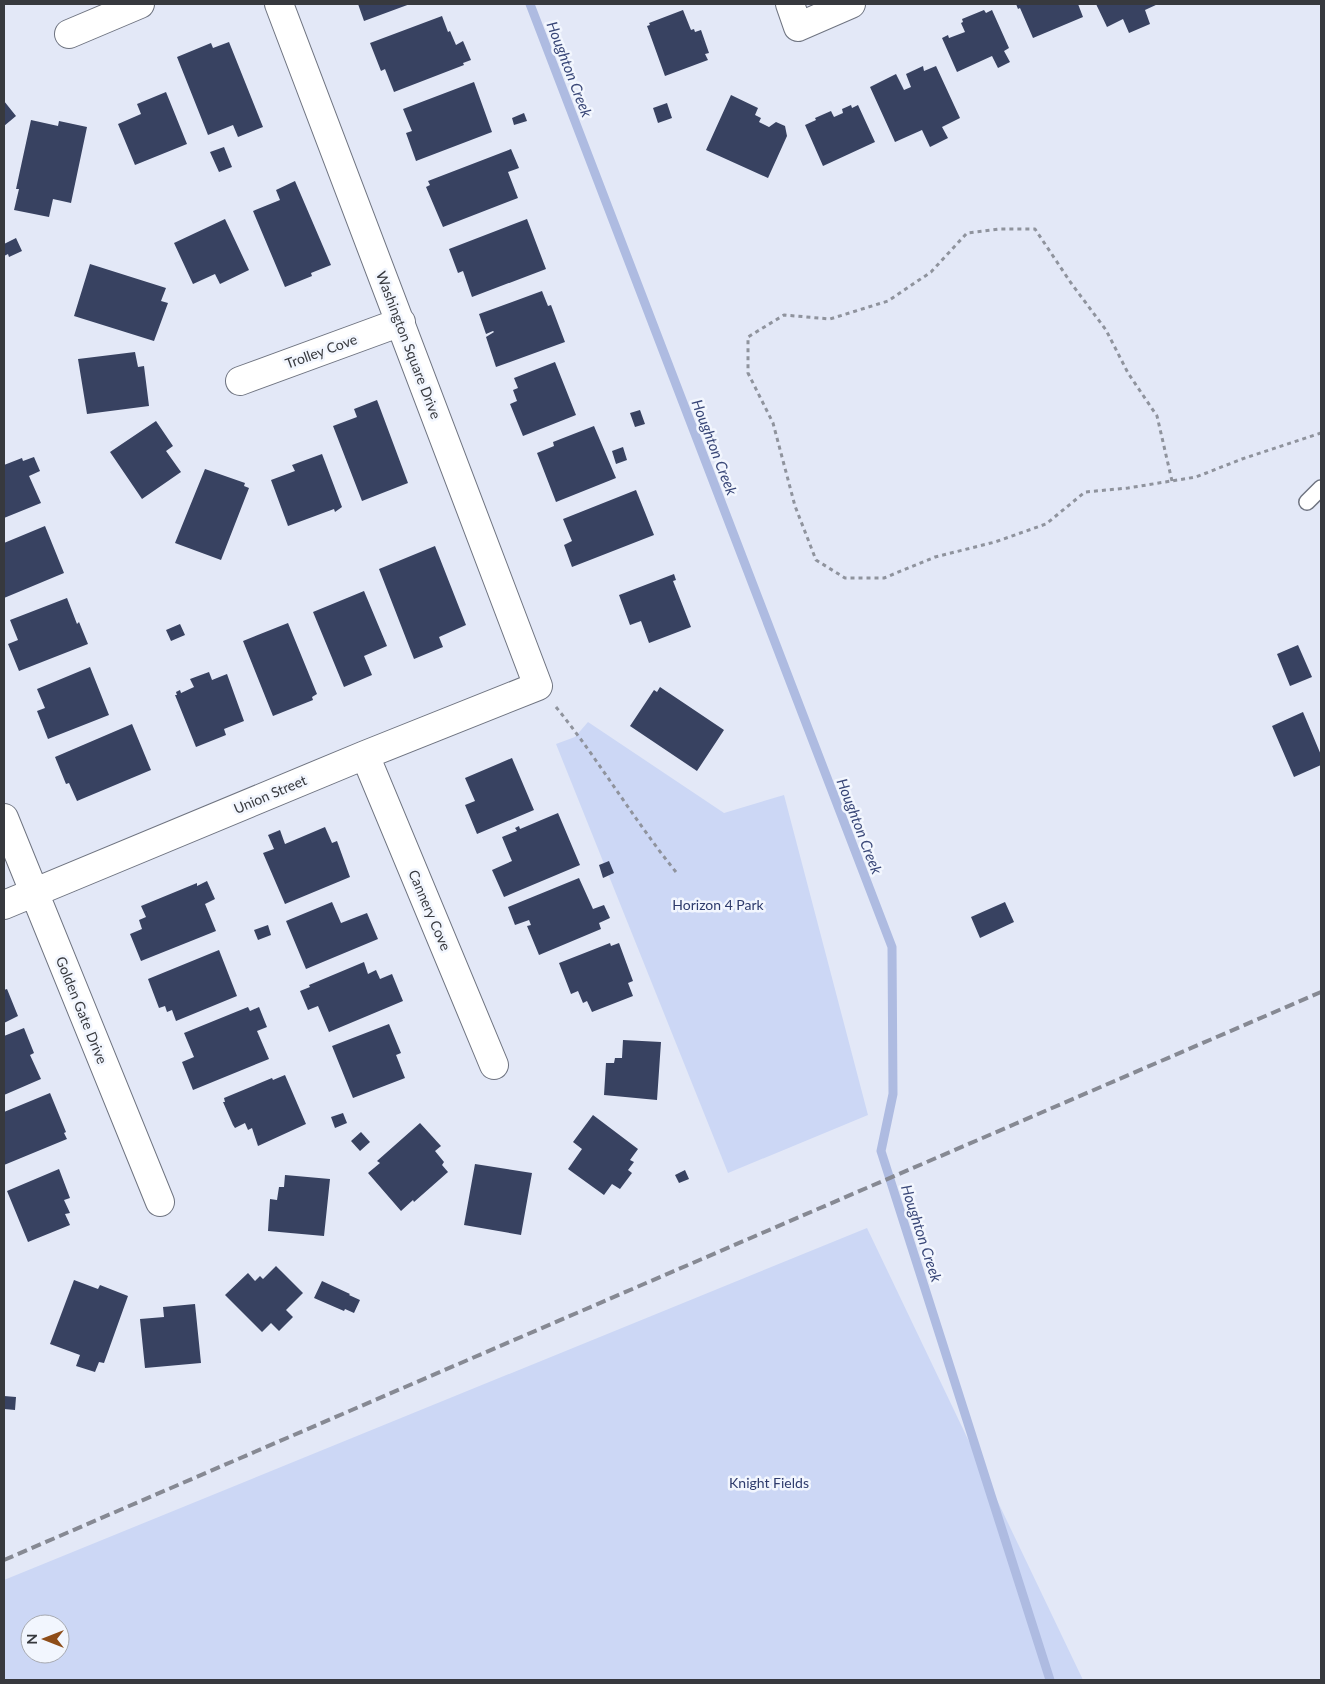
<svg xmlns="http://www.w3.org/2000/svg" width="1325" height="1684" viewBox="0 0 1325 1684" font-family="Lato,sans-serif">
<rect width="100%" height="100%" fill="#e3e8f7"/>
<path fill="#ccd7f5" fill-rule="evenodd" d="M588,722L724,813L784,795L868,1115L728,1173L556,744L575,737Z
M867,1228L1083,1680H4V1580ZM30,1624H60V1654H30Z"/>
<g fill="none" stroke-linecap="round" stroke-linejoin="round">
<path stroke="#aebbe1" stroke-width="9" d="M530,4L892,947L893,1094L881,1151L1050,1680"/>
</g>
<path fill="#384261" d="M358,4H410L364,21Z
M1016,4H1078L1083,17L1033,38L1020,8L1018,9Z
M1096,4H1158L1145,10L1150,24L1129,33L1123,19L1107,27Z
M683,10L691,30L694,29L695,32L701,30L709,53L705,54L708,60L665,76L647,26L650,25L649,23Z
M984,10L986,13L992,10L1009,48L1004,51L1010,62L998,68L992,56L957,72L942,38L948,35L949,38L965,32L961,23L963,22L962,19Z
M442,16L448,32L450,31L456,45L463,41L471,60L463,63L464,65L394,92L385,69L381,71L370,43Z
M229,42L263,127L238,137L233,125L208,135L177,57L211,43L213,48Z
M923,66L924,71L936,66L960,118L942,127L948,138L930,147L922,130L895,142L870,87L896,74L904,90L911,87L906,74Z
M474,82L492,132L416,161L406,133L412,131L403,109Z
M166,92L187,144L135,165L118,124L141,114L137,104Z
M731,95L758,108L755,115L761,118L759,122L769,127L776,122L785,126L787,136L768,178L706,150Z
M4,101L16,116L4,126Z
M667,103L672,118L658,123L653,108Z
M851,105L852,108L858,105L875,142L823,166L805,125L816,120L815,118L831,111L834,117L843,113L842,109Z
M524,113L527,121L514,125L512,118Z
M31,120L58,126L59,121L87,127L71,203L53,199L49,217L14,210L19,189H16Z
M224,147L232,167L219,172L210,152Z
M511,149L519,168L508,172L518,198L443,227L426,187L430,185L428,181Z
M295,181L331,265L311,273L312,276L285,287L253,211L280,200L276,190Z
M225,219L249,270L220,284L215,274L193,284L174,243Z
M527,219L546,269L472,297L463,271L458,273L449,249Z
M16,238L22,251L9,257L8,254L4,256V244Z
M90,264L166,288L161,301L168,303L154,341L74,316Z
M542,291L548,306L551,305L565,342L496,367L486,337L494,332L493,331L486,334L479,314Z
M135,352L138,367L144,366L149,406L87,414L78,359Z
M555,362L576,415L523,436L510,404L517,401L513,390L518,388L514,378Z
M377,400L408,483L362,501L333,426L357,417L354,409Z
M640,410L645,424L635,427L630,413Z
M156,421L173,446L166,451L181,472L142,499L110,452Z
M594,426L616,478L556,502L537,453L554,446L553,442Z
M623,447L627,460L616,464L612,451Z
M322,454L342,507L335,512L334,509L288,526L271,480L295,471L292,465Z
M34,457L40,471L29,476L41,503L4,518V465L22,458L23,461Z
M205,469L245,483L244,486L249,488L221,560L175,543Z
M636,490L654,535L572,567L564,545L572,541L563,519Z
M45,526L64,573L4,598V543Z
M435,546L466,625L439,637L443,647L414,659L379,569Z
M674,574L676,580L673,581L691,627L649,643L641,621L630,625L619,595Z
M364,591L387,646L364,656L372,675L344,687L313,612Z
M67,598L77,624L79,622L88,644L19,671L8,644L18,640L10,620Z
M288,623L317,694L312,697L313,700L273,716L243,641Z
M180,624L185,635L171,641L166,630Z
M1298,645L1312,677L1290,686L1277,654Z
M90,667L109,715L48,739L37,711L45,708L37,689Z
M209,672L212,680L227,674L244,721L224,729L226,735L196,747L175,695H177L176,692L180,690L181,693L194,687L190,679Z
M660,687L724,730L697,771L630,726L654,690L657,692Z
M1303,712L1321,755V765L1294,777L1272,726Z
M132,724L151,770L77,801L69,783L66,784L55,757Z
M512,758L534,810L477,834L465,805L475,801L465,778Z
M558,813L580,865L504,897L492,870L512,861L502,837L517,831L515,828L519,826L520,829Z
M325,827L332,843L337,841L350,877L285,904L263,853L274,849L268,835L280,830L285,844Z
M609,861L614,873L603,878L599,865Z
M579,878L593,909L604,905L610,918L599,923L601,929L539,955L527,926L531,925L529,920L515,925L508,907Z
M207,881L215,899L205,904L216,931L141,961L130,934L142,929L139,920L146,917L141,906L197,883V886Z
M332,902L341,923L367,913L378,939L306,969L286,921Z
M1005,902L1014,922L980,938L971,917Z
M268,925L271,935L258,940L254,930Z
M610,943L611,946L619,943L633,981L628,983L633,996L592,1012L587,1001L583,1003L578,991L571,994L559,963Z
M219,950L237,996L176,1021L172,1010L167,1012L165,1006L159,1008L148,979Z
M364,962L368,974L376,970L380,979L392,974L403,1001L329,1032L318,1006L308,1010L300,991L310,987L309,985Z
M7,989L18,1016L4,1023V990Z
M248,1007L250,1011L259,1007L267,1027L257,1031L269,1059L193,1090L182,1062L194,1057L184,1033Z
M389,1024L401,1053L396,1055L405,1078L353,1098L332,1046Z
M24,1028L34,1053L30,1055L41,1079L4,1095V1036Z
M623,1040L661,1042L657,1100L604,1095L606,1063H614L615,1058H622Z
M285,1075L306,1124L258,1146L252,1128L248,1130L245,1123L235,1128L233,1125L223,1102H225L224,1098L272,1078L273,1080Z
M50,1093L66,1132L64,1133L67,1139L4,1165V1112Z
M343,1113L347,1123L335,1128L331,1117Z
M593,1115L638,1149L630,1160L634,1162L628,1170L632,1173L620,1189L612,1184L604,1195L568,1169L582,1149L573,1142Z
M420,1123L441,1146L435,1151L444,1162L442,1165L448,1172L414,1202L413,1200L401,1211L368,1173L380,1163L377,1161Z
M361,1132L370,1142L360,1151L351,1141Z
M475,1164L532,1173L521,1235L464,1225Z
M59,1169L70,1198L64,1200L70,1213L65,1214L70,1225L28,1242L7,1191Z
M685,1170L689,1179L679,1183L675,1175Z
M285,1175L330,1179L324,1236L268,1231L270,1199L277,1200L279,1187H284Z
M276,1266L303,1293L286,1310L293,1317L279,1331L271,1323L262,1332L225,1295L248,1273L255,1281L260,1276L263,1279Z
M74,1280L98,1289L100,1285L128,1296L104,1363L99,1362L95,1372L76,1366L80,1355L50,1344Z
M322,1281L350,1294L349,1295L360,1300L354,1313L345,1309L344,1311L314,1298Z
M195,1304L201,1363L145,1368L140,1319L164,1317L163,1307Z
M4,1396L16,1397L15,1410L4,1409Z"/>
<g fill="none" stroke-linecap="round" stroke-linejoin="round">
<g stroke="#6f7481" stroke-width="18">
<path id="service" d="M1307,502L1321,488"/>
</g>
<g stroke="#6f7481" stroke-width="30">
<path id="minor" d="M790,4L798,27L851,4
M69,34L140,4
M240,381L401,322
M365,755L494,1065
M4,818L160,1202
M4,905L365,755L538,686L279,4"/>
</g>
<path stroke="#8f939d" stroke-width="3" stroke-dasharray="4 4" stroke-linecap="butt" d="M1172,481L1157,416L1128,373L1106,330L1071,283L1035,229H999L967,233L931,272L888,301L830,319L784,315L748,337V373L773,423L795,506L816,560L845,578H884L935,557L995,542L1046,524L1085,492L1128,488L1196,477L1242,459L1321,433
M556,707C599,760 633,819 676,872"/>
<use href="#service" stroke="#fff" stroke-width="15"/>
<use href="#minor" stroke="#fff" stroke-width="28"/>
<path stroke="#868993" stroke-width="4" stroke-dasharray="10 5" stroke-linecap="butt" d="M4,1560L1321,992"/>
</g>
<g text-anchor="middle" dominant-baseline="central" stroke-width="5" stroke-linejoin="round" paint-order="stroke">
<g font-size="14" fill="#37393e" stroke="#f2f6fe">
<text transform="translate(409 345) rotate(69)">Washington Square Drive</text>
<text transform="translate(321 351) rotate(-20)">Trolley Cove</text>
<text transform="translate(270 794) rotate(-23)">Union Street</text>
<text transform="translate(430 910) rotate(67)">Cannery Cove</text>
<text transform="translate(82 1010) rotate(68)">Golden Gate Drive</text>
</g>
<g font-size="14" fill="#2e3b6c" stroke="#f2f6fe">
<text x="718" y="904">Horizon 4 Park</text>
<text x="769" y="1482">Knight Fields</text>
</g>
<g font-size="15" font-style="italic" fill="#384677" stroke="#f2f6fe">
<text transform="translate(570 69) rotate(69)">Houghton Creek</text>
<text transform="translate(715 447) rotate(69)">Houghton Creek</text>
<text transform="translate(860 826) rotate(69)">Houghton Creek</text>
<text transform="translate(922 1233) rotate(72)">Houghton Creek</text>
</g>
</g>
<rect width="1325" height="1684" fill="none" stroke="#37393e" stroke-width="10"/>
<g transform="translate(45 1639) rotate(270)"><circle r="24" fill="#f2f6fe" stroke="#a7aab1"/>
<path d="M0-4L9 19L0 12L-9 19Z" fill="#8e4d19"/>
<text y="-8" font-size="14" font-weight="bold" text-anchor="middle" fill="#37393e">N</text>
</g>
</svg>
